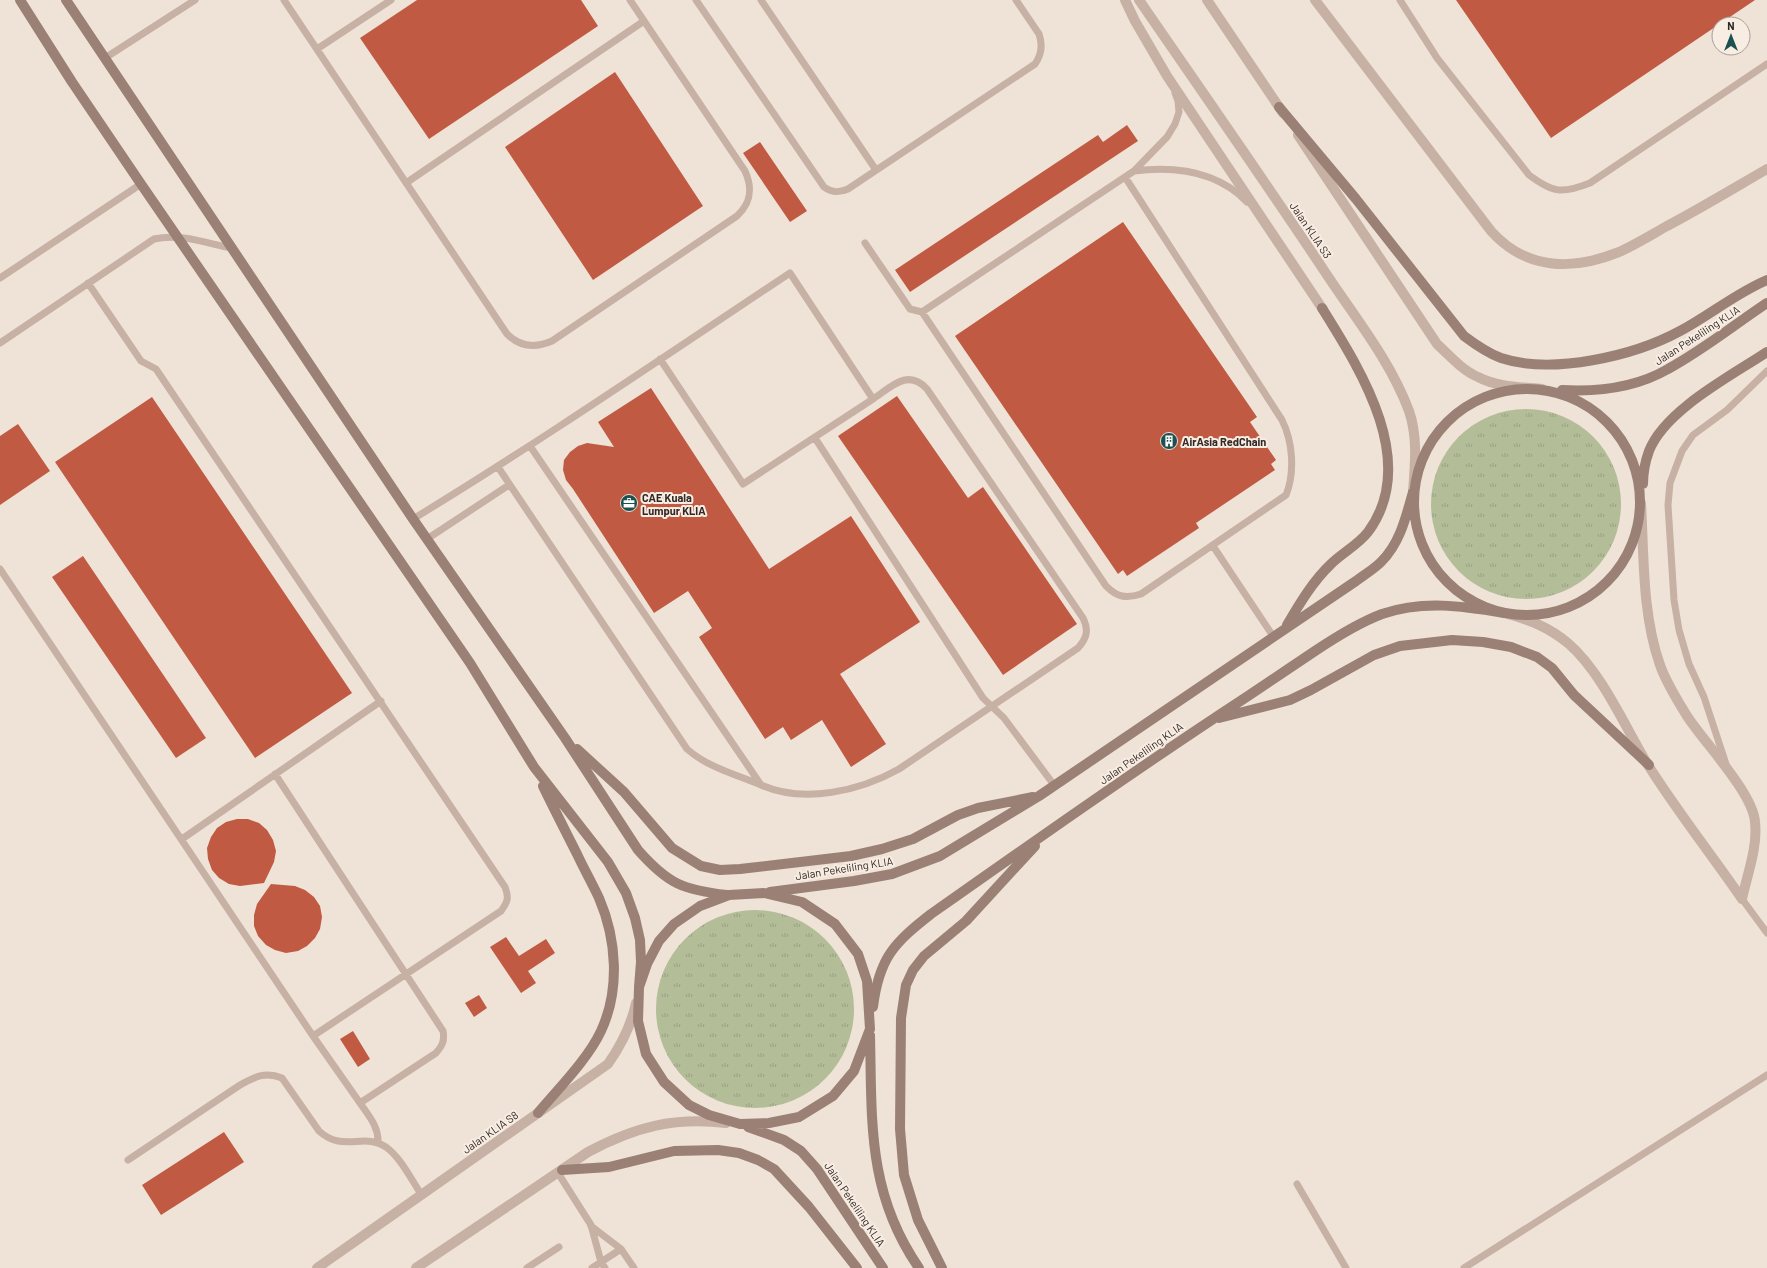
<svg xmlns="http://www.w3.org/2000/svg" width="1767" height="1268" viewBox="0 0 1767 1268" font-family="Barlow,sans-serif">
<defs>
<pattern id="grass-tufts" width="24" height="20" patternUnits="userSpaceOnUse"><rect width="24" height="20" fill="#b3bd98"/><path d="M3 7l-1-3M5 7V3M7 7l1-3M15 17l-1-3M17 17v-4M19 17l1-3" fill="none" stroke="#9aa283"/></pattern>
</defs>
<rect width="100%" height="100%" fill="#efe2d7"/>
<path fill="url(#grass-tufts)" d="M1431 504a95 95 0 1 1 190 0a95 95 0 1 1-190 0Z
M656 1009a99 99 0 1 1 198 0a99 99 0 1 1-198 0Z"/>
<path fill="#c15a43" d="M417,0H581L598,26L429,139L360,38Z
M1456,0H1755L1551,138Z
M615,72L703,206L593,280L505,147Z
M1127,125L1138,141L910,292L895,270L1098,135L1103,142Z
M760,142L807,211L790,222L743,153Z
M1123,222L1257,417L1250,422L1276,460L1271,464L1275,470L1196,523L1199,528L1127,576L1123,570L1118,574L955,336Z
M651,388L769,569L851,516L920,622L840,674L886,744L851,767L822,720L791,740L783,727L765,739L699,637L712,628L688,591L654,613L573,489L566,480L563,470L564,460L570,452L578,446L587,443L614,447L598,422Z
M897,396L968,498L983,487L1077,624L1003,675L838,436Z
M152,397L352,693L255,758L55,462Z
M18,424L50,471L0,505V436Z
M83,556L206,738L176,758L52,577Z
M237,819H248L259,823L267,830L273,840L276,851L274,862L264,883L240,886L229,884L219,878L212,870L208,859L207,848L211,837L217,828L226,822Z
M271,884L295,886L305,890L314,897L320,906L322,917L320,929L315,938L307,946L298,951L286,953L275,950L266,945L258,936L254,926V915L257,904Z
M506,937L519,956L546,939L555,953L528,971L536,983L521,993L490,947Z
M479,995L487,1008L474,1017L465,1003Z
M353,1031L370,1059L358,1067L340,1039Z
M224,1132L244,1162L161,1215L142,1185Z"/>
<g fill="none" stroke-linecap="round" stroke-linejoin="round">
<path stroke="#c6b1a4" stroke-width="7" d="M284,0L507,334C520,347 536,348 552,341L737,216C751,203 753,189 745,171L630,0
M696,0L824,187C832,193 839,193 848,189L1035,64C1042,54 1043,45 1039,34L1016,0
M761,0L876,170
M1400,0L1437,58L1529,175C1553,193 1562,194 1590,183L1767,64
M317,49L391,0
M105,58L195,0
M1134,171C1175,166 1217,171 1247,202
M406,183L644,21
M865,243L910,309L922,312L1106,586C1117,597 1126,599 1141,594L1286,495C1295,473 1293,442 1282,420L1125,177
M0,278L141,184
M88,283L141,361L156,369L505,887C509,897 508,902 501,911L313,1036
M922,312L1134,171L1167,137L1175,124L1179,112L1178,101L1175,93
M0,343L154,239C180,233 206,243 231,248
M815,438L983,698L1004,718L1054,785
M530,446L761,785C804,804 860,791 899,769L1078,648C1087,638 1089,630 1083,618L927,389C908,368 891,387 873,399
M498,467L687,749C707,767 737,775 761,785
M413,519C541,441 665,356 790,273L873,399L743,484L660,359
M427,539L509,485
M1213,546L1273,636
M0,569L313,1036L360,1103L436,1053C442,1046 445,1041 443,1031L275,774
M1726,764L1704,697L1689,664L1679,630L1674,600L1668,505L1670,483L1682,451L1693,435L1727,410L1767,371
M182,839L381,701
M1742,899L1767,933
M360,1103C369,1116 379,1127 378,1143
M128,1160L240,1085C255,1077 265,1071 282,1078L319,1131C343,1153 364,1132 386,1147C401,1158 411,1179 421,1194
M558,1173L591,1225L601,1262L605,1268
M1297,1184L1346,1268
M591,1226L621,1249L634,1268
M527,1268L559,1247
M592,1268L621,1249
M1464,1268L1767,1075"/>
<path stroke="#c6b1a4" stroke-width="10" d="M1125,0L1135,21L1167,76L1322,308
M1139,0C1201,90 1264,180 1325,272C1354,316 1390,360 1409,411C1418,437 1415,465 1413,492
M1207,0L1283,113
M1315,0L1491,231C1526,270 1572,271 1619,252C1635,245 1651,235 1667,226C1701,208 1734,188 1767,169
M1298,135L1437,344C1450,356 1462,370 1478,377C1497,387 1521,387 1542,389
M1641,503C1644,556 1642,614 1660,665C1666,682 1677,700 1687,716C1703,741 1753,793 1755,822C1758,847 1747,875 1742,899
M1504,613C1528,619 1549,627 1569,644C1602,673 1625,727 1648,765C1677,811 1711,854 1742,899
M317,1268L608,1064C622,1044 631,1026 636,1003
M416,1268L588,1152C635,1127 673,1117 726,1123"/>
<path stroke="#9a8075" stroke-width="10" d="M20,0L72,82L141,184L470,663L534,767L608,862L626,893L635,918L640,940L641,962L639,987L638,1021L646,1054L664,1082L689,1105L709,1115L740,1124L769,1123L799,1117L833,1096L854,1071L870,1029L867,981L858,954L835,924L802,902L764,893L729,895L700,906L674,924L659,941L647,964L639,987
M66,0L413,519L565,738L638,850C668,884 683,890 727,895
M1279,107L1356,199L1464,336C1476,345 1487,353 1501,358C1552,375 1634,356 1680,331C1710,315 1736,293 1767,280
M1414 502a113 113 0 1 1 226 0a113 113 0 1 1-226 0Z
M1562,390C1598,392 1637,387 1668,369C1703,350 1734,325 1767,303
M1643,484C1643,473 1645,462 1649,451C1665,410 1731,376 1767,352
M1287,625C1300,603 1313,581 1331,564C1342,553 1358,545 1368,532C1420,462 1360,369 1322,308
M1219,718L1290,700L1311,690L1374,655L1400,646L1452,640L1483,642L1511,647L1537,657L1552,668L1574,695L1649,765
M577,749L624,792L672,848L701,866L720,870L740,869L851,856L882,849L913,839L958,815L978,808L1033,797
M770,892L854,881L892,874L940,856L1039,796L1356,581C1364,575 1374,569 1381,562C1400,543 1406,517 1413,492
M873,1007C879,958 894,943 931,914C1036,840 1141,766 1248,696C1270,681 1293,666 1315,651C1336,637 1358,623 1382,614C1423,600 1462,606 1504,613
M870,1035C872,1121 867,1193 919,1268
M538,1113C558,1089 588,1059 601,1031C620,990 617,940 599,898C592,883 584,869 577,854C566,832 554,809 543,786
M748,1127L784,1140L801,1151L817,1169L883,1268
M562,1170L609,1167L674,1151L718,1150L739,1153L758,1160L774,1169L809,1207L857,1268
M942,1268L918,1220L904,1175L900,1129L901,1018L906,985L913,970L924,956L966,921L1035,846"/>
</g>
<defs>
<g id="building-disc" transform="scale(0.9)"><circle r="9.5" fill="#1d5151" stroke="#f8ede2"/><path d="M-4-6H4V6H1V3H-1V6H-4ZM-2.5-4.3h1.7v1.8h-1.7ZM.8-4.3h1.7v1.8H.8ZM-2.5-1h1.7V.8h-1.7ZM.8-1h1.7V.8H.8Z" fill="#fff"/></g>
<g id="office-disc" transform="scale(0.9)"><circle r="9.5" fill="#1d5151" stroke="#f8ede2"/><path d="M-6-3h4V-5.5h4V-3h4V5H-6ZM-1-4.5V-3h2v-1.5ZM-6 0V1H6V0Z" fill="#fff"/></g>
</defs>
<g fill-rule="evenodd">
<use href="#building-disc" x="1169" y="441"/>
<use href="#office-disc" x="629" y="503"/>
</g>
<g text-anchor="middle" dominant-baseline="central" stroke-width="4" stroke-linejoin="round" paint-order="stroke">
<g font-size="11" fill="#322825" stroke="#f8ede2">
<text transform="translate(1311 230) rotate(56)">Jalan KLIA S3</text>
<text transform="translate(1697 335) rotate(-33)">Jalan Pekeliling KLIA</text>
<text transform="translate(1141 753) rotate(-35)">Jalan Pekeliling KLIA</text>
<text transform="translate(844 868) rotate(-9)">Jalan Pekeliling KLIA</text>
<text transform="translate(490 1132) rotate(-35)">Jalan KLIA S8</text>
<text transform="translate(855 1204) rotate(56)">Jalan Pekeliling KLIA</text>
</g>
<g font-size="11" font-weight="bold" fill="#322825" stroke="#f8ede2" text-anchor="start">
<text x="1182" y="441">AirAsia RedChain</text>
<text x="642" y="497">CAE Kuala<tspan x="642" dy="13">Lumpur KLIA</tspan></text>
</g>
</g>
<g transform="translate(1731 36)"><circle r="19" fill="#f8ede2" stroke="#a99e96"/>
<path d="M0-3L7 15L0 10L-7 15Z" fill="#1d5151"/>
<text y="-6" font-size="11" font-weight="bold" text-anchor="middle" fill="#322825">N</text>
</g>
</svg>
